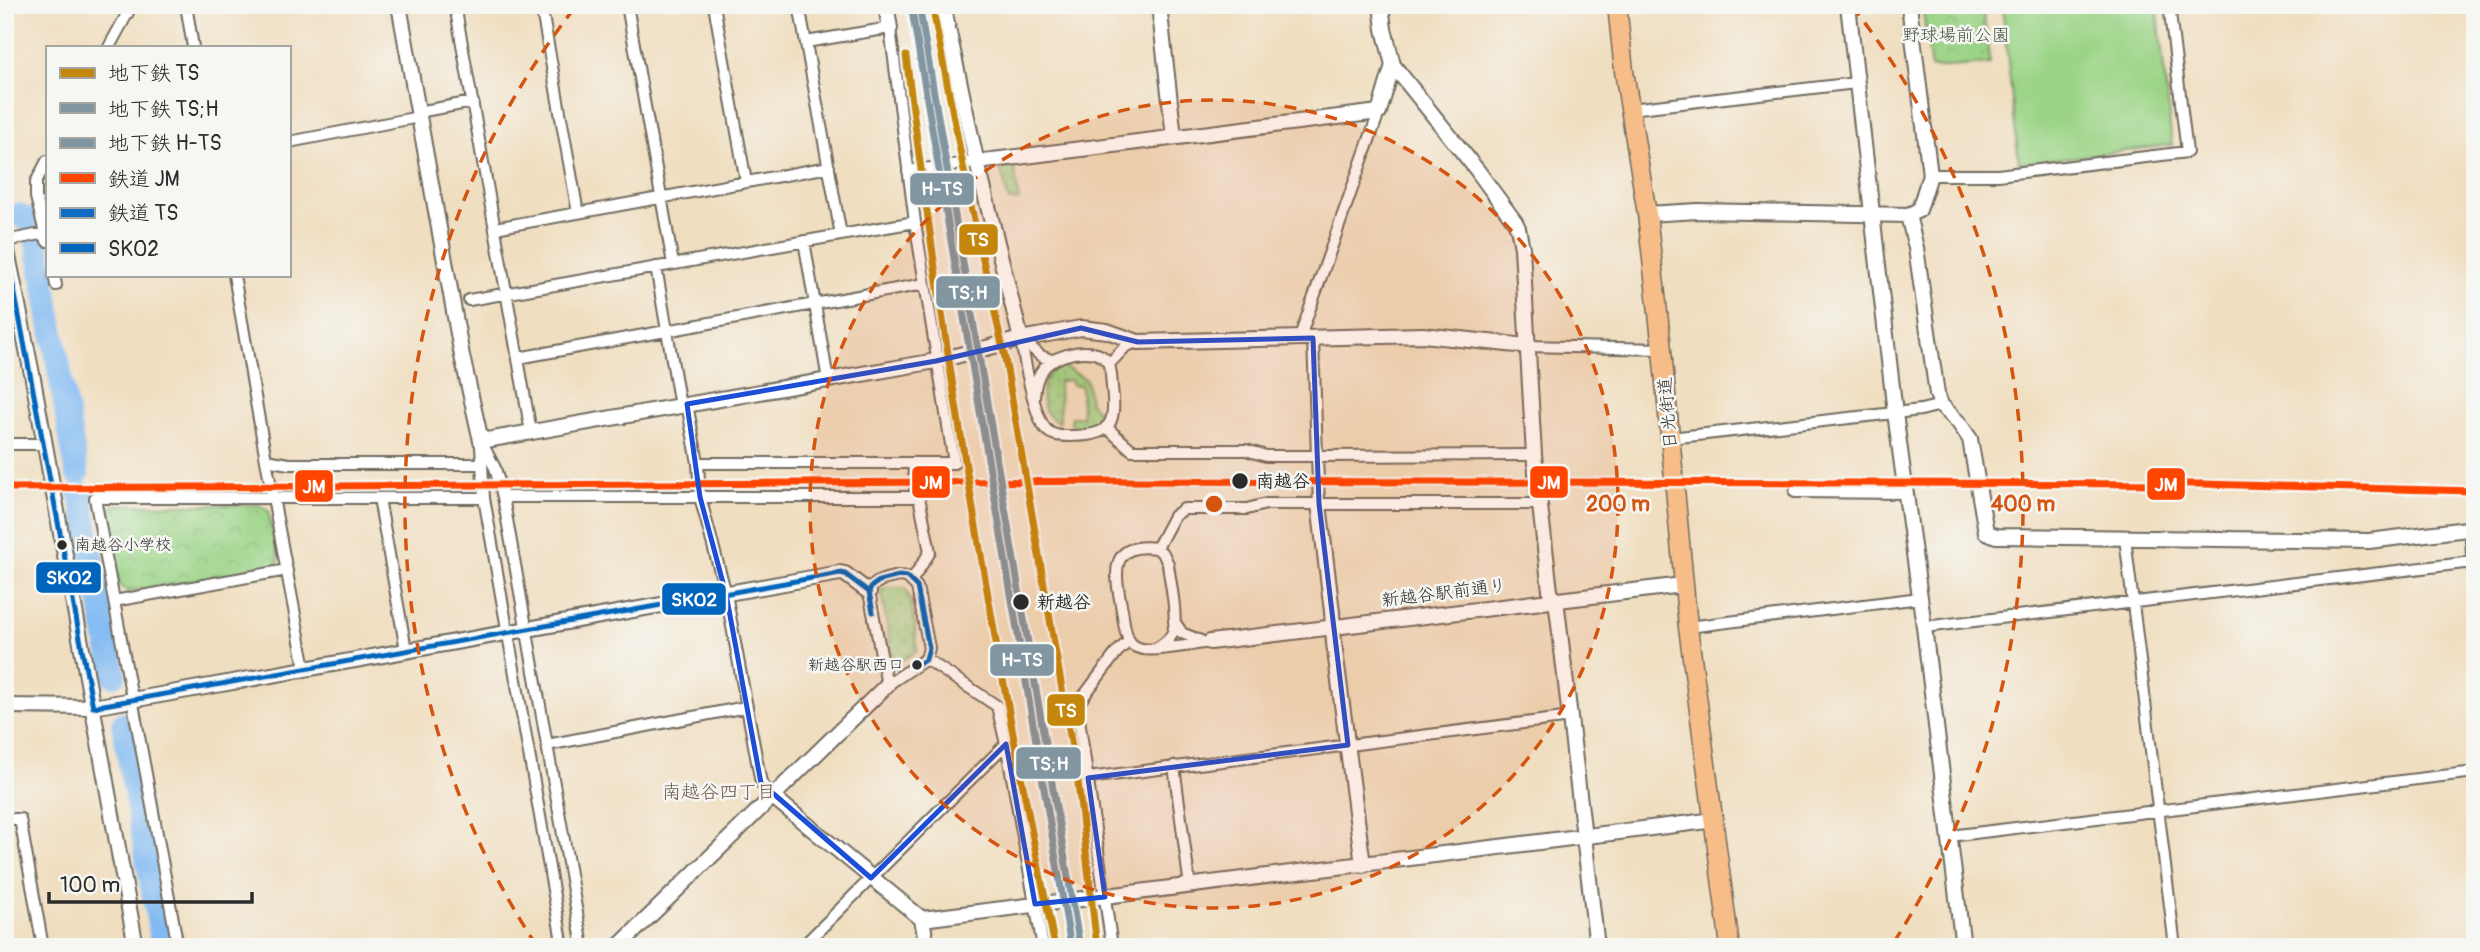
<svg xmlns="http://www.w3.org/2000/svg" width="2480" height="952" viewBox="0 0 2480 952" font-family="Pangolin,'Klee One',sans-serif">
<defs>
<pattern id="grass-dots" width="8" height="8" patternUnits="userSpaceOnUse" patternTransform="scale(1.75)"><rect width="8" height="8" fill="#9bd486"/><path d="M2 2h.1M6 6h.1" fill="none" stroke="#86b674" stroke-width="1.8" stroke-linecap="round"/></pattern>
<pattern id="park-crowns" width="20" height="18" patternUnits="userSpaceOnUse" patternTransform="scale(1.75)"><rect width="20" height="18" fill="#9bd486"/><path d="M2 6a3 3 0 1 1 6 0M12 15a3 3 0 1 1 6 0" fill="none" stroke="#86b674"/></pattern>
</defs>
<rect width="100%" height="100%" fill="#f6f6f2"/>
<filter id="ink" filterUnits="userSpaceOnUse"><feTurbulence type="fractalNoise" baseFrequency=".0143" numOctaves="2"/><feDisplacementMap in="SourceGraphic" scale="14" xChannelSelector="R" yChannelSelector="G"/><feConvolveMatrix kernelMatrix="1 2 1 2 8 2 1 2 1" color-interpolation-filters="sRGB"/></filter>
<filter id="wash" filterUnits="userSpaceOnUse"><feTurbulence type="fractalNoise" baseFrequency=".00686" numOctaves="4" result="noise"/><feDisplacementMap in="SourceGraphic" scale="28" xChannelSelector="R" yChannelSelector="G"/><feGaussianBlur stdDeviation="1.57" result="paint"/><feColorMatrix in="noise" values="0 0 0 0 0 0 0 0 0 0 0 0 0 0 0 0 0 1.4 0 .05"/><feComposite in="paint" operator="in"/></filter>
<g filter="url(#wash)">
<rect width="100%" height="100%" fill="#f0dec0"/>
<path fill="url(#grass-dots)" stroke="#638058" stroke-width="2" d="M1062,366L1086,379L1090,402L1101,417C1097,427 1085,426 1075,427L1071,424V417H1082L1081,386L1072,385L1070,380L1059,381L1060,422C1035,417 1037,372 1062,366Z
M886,588H905C915,607 915,630 917,651L894,665L881,590Z"/>
<path fill="url(#park-crowns)" stroke="#638058" stroke-width="2" d="M1922,5H1982L1990,64L1931,68Z
M1014,167L1019,200L1009,201L1000,168Z
M114,505H259L268,510L279,561L275,566L128,592L119,585L107,515Z"/>
<path fill="#9bd486" stroke="#638058" stroke-width="2" d="M2002,5H2157L2172,145L2019,164Z"/>
<g fill="none" stroke-linecap="round" stroke-linejoin="round">
<path stroke="#81baf2" stroke-width="24" d="M19,215L28,220L35,229
M37,242L77,473
M80,493L84,510
M85,519L114,675
M123,724L163,947"/>
</g>
</g>
<g filter="url(#ink)">
<g fill="none" stroke-linecap="round" stroke-linejoin="round">
<g stroke="#706a5f" stroke-width="14">
<path id="minor" d="M186,5L193,47
M455,5L531,432
M541,5L578,213
M627,5L673,264
M714,5L746,182
M799,5L841,235
M109,47L132,5
M1630,109L1856,83
M418,112L473,102
M289,142L419,117
M47,161L36,182V197L47,241
M908,171L977,162
M1930,175H1998L2187,152L2169,5
M495,228L829,167
M5,241L46,233
M804,241L828,380
M656,267L680,406
M54,275L56,285
M234,275L266,460L289,464H481
M469,300L915,222
M1302,338V331L1379,112
M1021,339C1024,358 1034,415 1045,428C1051,436 1060,436 1069,436C1109,436 1117,427 1112,387C1111,379 1112,368 1107,361C1094,344 1055,354 1044,368C1036,377 1035,387 1034,398
M1021,339L1041,356L1051,360
M1526,346L1662,349
M518,358L924,284
M1109,364L1126,346L1138,342
M687,404L698,463L700,497L726,594L761,783L772,796
M1106,427L1132,450H1246L1266,456H1317L1313,338
M1670,438L1921,410L1941,405
M481,441L495,468L503,497L583,947
M5,444H44
M481,446L484,498L563,947
M266,460L305,668
M698,463H954L915,222L890,28L806,42
M1795,492L1906,493
M503,497H916
M379,498L406,650
M1319,504L1317,456L1534,455
M2470,529L2475,593
M2125,538L2175,947
M1157,548L1174,516L1184,509H1247L1266,504H1538
M899,576L907,577L917,587L929,648L926,659L887,685L869,592C875,579 887,579 899,576Z
M912,580L930,552L919,497H916L913,463
M114,601L287,570
M1174,621L1182,633L1201,641
M1688,627L1920,598
M1924,627L2473,562
M1157,648C1164,644 1170,640 1173,632C1178,615 1170,582 1168,564L1164,555L1157,548C1106,541 1116,577 1122,610C1124,620 1124,633 1130,642C1132,645 1135,647 1139,648C1151,653 1195,644 1210,642
M1006,744L1043,947
M547,745L746,707
M1174,766L1190,887
M1088,778L1571,717
M5,819H20L43,947
M1950,836L2475,772
M178,947L95,498H484
M802,947L1006,744L997,706L926,659
M1112,947L1077,705L1117,652L1129,641"/>
</g>
<g stroke="#706a5f" stroke-width="18">
<path id="tertiary" d="M399,5L462,356L481,441L936,361L1021,339L1081,328L1107,331L1138,342L1423,335L1526,346
M886,5L890,28
M943,5L974,150L1021,339
M1159,5L1174,137
M1381,5L1384,29L1393,65L1477,170L1515,222L1518,228L1522,248L1534,455L1551,599
M1848,5L1895,413L1924,627L1963,947
M977,162L1379,112L1393,65
M1647,214L1698,211L1908,215L1919,210L1930,175L1909,5
M1908,215L1916,248L1937,394L1941,405L1959,423L1970,439L1986,532L1996,536L2369,541L2475,528
M5,241L33,379L136,947
M1319,504L1332,612L1334,643L1363,865
M1556,599L1597,947
M1210,642L1683,585
M5,706L93,707L840,573L845,574L869,592
M772,796L922,919L927,947
M922,919L1715,820
M618,947L887,685"/>
</g>
<g stroke="#706a5f" stroke-width="21">
<path id="primary" d="M1617,5L1624,71L1647,214L1661,340L1688,627L1730,947"/>
</g>
<use href="#minor" stroke="#fff" stroke-width="10"/>
<use href="#tertiary" stroke="#fff" stroke-width="14"/>
<use href="#primary" stroke="#f7bd88" stroke-width="18"/>
<g stroke="#f6f6f2" stroke-width="10">
<path id="bus-1" d="M5,242L93,707
M869,592L872,586L879,581L899,576L907,577L917,587L929,648L926,659L913,668
M93,707L840,573L845,574L869,592L873,612"/>
</g>
<use href="#bus-1" stroke="#0065bd" stroke-width="5"/>
<g stroke="#f6f6f2" stroke-width="12">
<path id="rail-1" d="M5,488L1122,481L2201,484L2475,491"/>
</g>
<g stroke="#f6f6f2" stroke-width="12">
<path id="rail-2" d="M910,6L1071,947"/>
</g>
<use href="#rail-1" stroke="#ff4500" stroke-width="7"/>
<use href="#rail-2" stroke="#0f6cc3" stroke-width="7"/>
<g stroke="#f6f6f2" stroke-width="12">
<path id="metro-1" d="M932,5L970,202L1005,358L1078,782L1097,947
M906,56C944,355 994,652 1055,947"/>
</g>
<g stroke="#f6f6f2" stroke-width="12">
<path id="metro-2" d="M919,5L1080,947"/>
</g>
<g stroke="#f6f6f2" stroke-width="12">
<path id="metro-3" d="M911,5L1071,947"/>
</g>
<use href="#metro-1" stroke="#c4870b" stroke-width="7"/>
<use href="#metro-2" stroke="#8196a1" stroke-width="7"/>
<use href="#metro-3" stroke="#8196a1" stroke-width="7"/>
</g>
</g>
<path fill="none" stroke="#1d4ed8" stroke-width="5" stroke-linejoin="round" d="M1081,328L1138,342L1313,338L1319,504L1348,745L1088,778L1105,897L1035,904L1006,744L871,878L761,783L726,594L700,497L687,404L936,361Z"/>
<circle cx="1214" cy="504" r="404" fill="#d5540f" fill-opacity=".12"/>
<g fill="none" stroke="#d5540f" stroke-width="3.5" stroke-dasharray="12 9">
<circle cx="1214" cy="504" r="404"/>
<path d="M536 945A809 809 0 0 1 576 6M1852 6A809 809 0 0 1 1892 945"/>
</g>
<g fill="#2b2b2b" stroke="#f6f6f2" stroke-width="2.5">
<circle cx="1240" cy="481" r="9"/>
<circle cx="62" cy="545" r="6"/>
<circle cx="1021" cy="602" r="9"/>
<circle cx="917" cy="665" r="6"/>
</g>
<g text-anchor="middle" dominant-baseline="central" stroke-width="5" stroke-linejoin="round" paint-order="stroke">
<g font-size="16" fill="#2b2b2b" stroke="#f6f6f2" text-anchor="start">
<text x="75" y="545">南越谷小学校</text>
<text x="904" y="665" text-anchor="end">新越谷駅西口</text>
</g>
<g font-size="18" fill="#475542" stroke="#f6f6f2">
<text x="1956" y="35">野球場前公園</text>
</g>
<g font-size="18" fill="#2b2b2b" stroke="#f6f6f2">
<text transform="translate(1668 413) rotate(-95)">日光街道</text>
<text transform="translate(1444 593) rotate(-7)">新越谷駅前通り</text>
</g>
<g font-size="18" font-weight="bold" fill="#2b2b2b" stroke="#f6f6f2" text-anchor="start">
<text x="1256" y="481">南越谷</text>
<text x="1037" y="602">新越谷</text>
</g>
<g font-size="19" fill="#725a4f" stroke="#f6f6f2">
<text x="719" y="792">南越谷四丁目</text>
</g>
</g>
<circle cx="1214" cy="504" r="10" fill="#d5540f" stroke="#f6f6f2" stroke-width="3.5"/>
<g font-size="21" text-anchor="middle" font-weight="bold" fill="#d5540f" stroke="#f6f6f2" stroke-width="5" stroke-linejoin="round" paint-order="stroke">
<text x="1618" y="511">200 m</text>
<text x="2023" y="511">400 m</text>
</g>
<g stroke="#f6f6f2" stroke-width="2.5">
<rect x="909" y="172" width="66" height="34" rx="7" fill="#8196a1"/>
<rect x="958" y="223" width="41" height="33" rx="7" fill="#c4870b"/>
<rect x="935" y="275" width="66" height="34" rx="7" fill="#8196a1"/>
<rect x="1529" y="465" width="40" height="34" rx="7" fill="#ff4500"/>
<rect x="911" y="465" width="40" height="34" rx="7" fill="#ff4500"/>
<rect x="2146" y="467" width="40" height="34" rx="7" fill="#ff4500"/>
<rect x="294" y="469" width="40" height="34" rx="7" fill="#ff4500"/>
<rect x="35" y="561" width="67" height="33" rx="7" fill="#0065bd"/>
<rect x="661" y="582" width="66" height="34" rx="7" fill="#0065bd"/>
<rect x="989" y="643" width="66" height="34" rx="7" fill="#8196a1"/>
<rect x="1046" y="693" width="40" height="34" rx="7" fill="#c4870b"/>
<rect x="1015" y="746" width="67" height="34" rx="7" fill="#8196a1"/>
</g>
<g font-size="19" text-anchor="middle" font-weight="bold" fill="#fff">
<text x="942" y="195">H-TS</text>
<text x="978" y="246">TS</text>
<text x="968" y="299">TS;H</text>
<text x="1549" y="489">JM</text>
<text x="931" y="489">JM</text>
<text x="2166" y="491">JM</text>
<text x="314" y="493">JM</text>
<text x="69" y="584">SK02</text>
<text x="694" y="606">SK02</text>
<text x="1022" y="666">H-TS</text>
<text x="1066" y="717">TS</text>
<text x="1049" y="770">TS;H</text>
</g>
<rect width="2480" height="952" fill="none" stroke="#f6f6f2" stroke-width="28"/>
<rect x="46" y="46" width="245" height="231" fill="#f6f6f2" stroke="#a5a5a2" stroke-width="2"/>
<rect x="60" y="68" width="35" height="10" fill="#c4870b" stroke="#a5a5a2" stroke-width="2"/>
<text x="108" y="80" font-size="21" fill="#2b2b2b">地下鉄 TS</text>
<rect x="60" y="103" width="35" height="10" fill="#8196a1" stroke="#a5a5a2" stroke-width="2"/>
<text x="108" y="116" font-size="21" fill="#2b2b2b">地下鉄 TS;H</text>
<rect x="60" y="138" width="35" height="10" fill="#8196a1" stroke="#a5a5a2" stroke-width="2"/>
<text x="108" y="150" font-size="21" fill="#2b2b2b">地下鉄 H-TS</text>
<rect x="60" y="173" width="35" height="10" fill="#ff4500" stroke="#a5a5a2" stroke-width="2"/>
<text x="108" y="186" font-size="21" fill="#2b2b2b">鉄道 JM</text>
<rect x="60" y="208" width="35" height="10" fill="#0f6cc3" stroke="#a5a5a2" stroke-width="2"/>
<text x="108" y="220" font-size="21" fill="#2b2b2b">鉄道 TS</text>
<rect x="60" y="243" width="35" height="10" fill="#0065bd" stroke="#a5a5a2" stroke-width="2"/>
<text x="108" y="256" font-size="21" fill="#2b2b2b">SK02</text>
<path d="M49 892v10h203v-10" fill="none" stroke="#2b2b2b" stroke-width="3.5"/>
<text x="60" y="892" font-size="21" fill="#2b2b2b" stroke="#f6f6f2" stroke-width="5" paint-order="stroke">100 m</text>
</svg>
